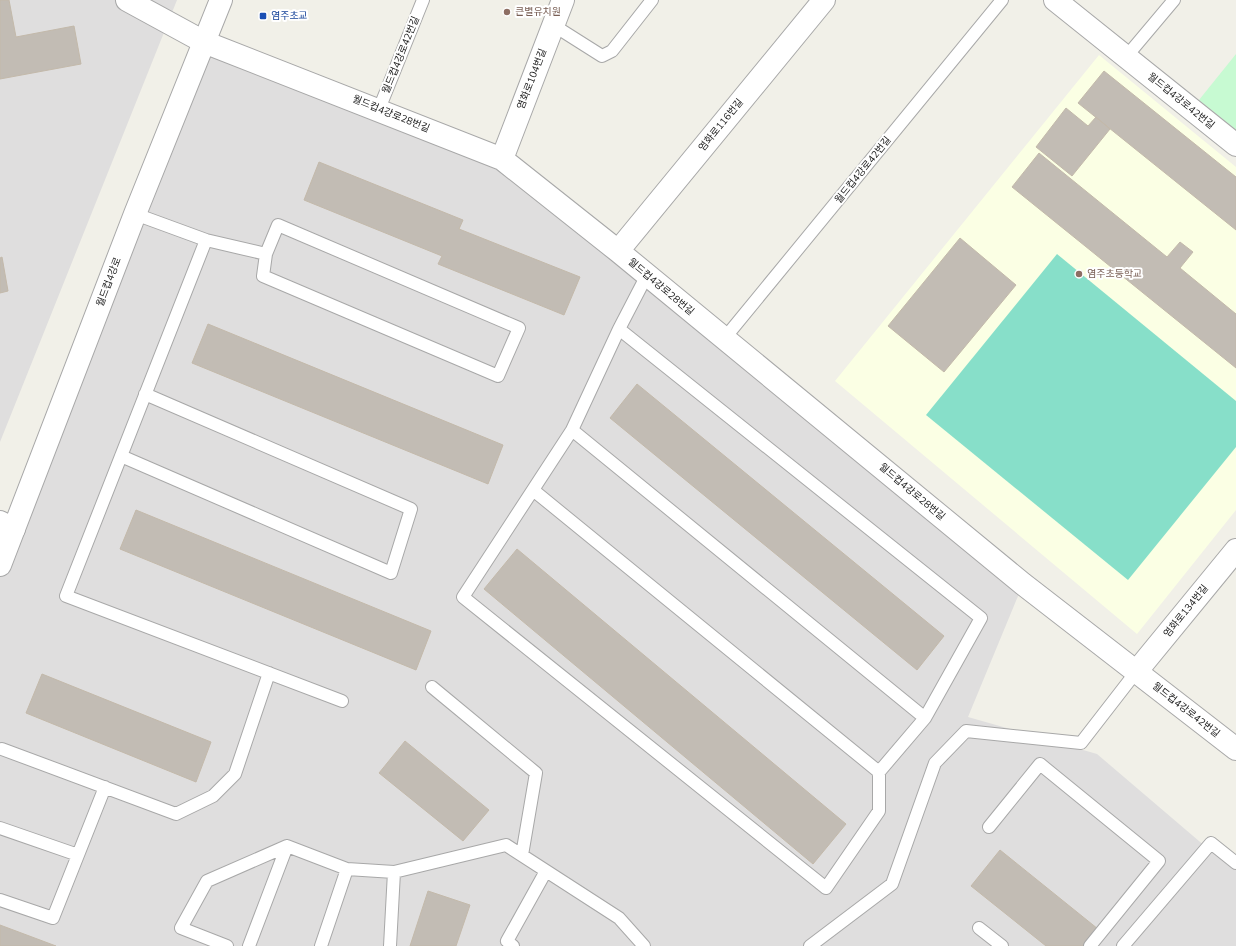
<svg xmlns="http://www.w3.org/2000/svg" width="1236" height="946" viewBox="0 0 1236 946" font-family="'Nunito Sans','Noto Sans KR',sans-serif">
<rect width="100%" height="100%" fill="#f1f0e8"/>
<path fill="#dfdede" d="M0,0H177L0,442Z
M204,42L502,159L1023,584L968,717L1097,754L1213,853L1236,870V946H0V565Z"/>
<path fill="#fbffe4" d="M1099,55L1236,167V510L1137,634L835,381Z"/>
<path fill="#c7fad2" d="M1236,54V130L1199,100Z"/>
<path fill="#87dfc9" d="M1057,254L1236,401V447L1128,580L926,415Z"/>
<path fill="#c2bcb4" stroke="#c3b9aa" d="M0,0H9L16,37L74,26L81,64L0,79Z
M1104,71L1236,177V230L1078,103Z
M1066,108L1088,126L1096,117L1110,129L1072,176L1036,147Z
M1039,153L1167,257L1180,242L1193,252L1180,268L1236,314V368L1012,187Z
M319,162L463,220L459,229L580,277L564,315L438,264L442,256L304,200Z
M960,238L1016,285L944,372L888,326Z
M2,257L8,291L0,293V258Z
M208,324L503,445L488,484L192,363Z
M637,384L944,636L917,670L610,418Z
M136,510L431,631L416,670L120,549Z
M517,549L846,824L813,864L484,589Z
M42,674L211,742L196,782L26,713Z
M405,741L489,810L463,841L379,773Z
M1000,850L1098,929L1084,946H1046L971,886Z
M428,891L470,905L456,946H410Z
M0,925L56,946H0Z"/>
<g fill="none" stroke-linecap="round" stroke-linejoin="round">
<g stroke="#a8a8a8" stroke-width="14">
<path id="service" d="M553,25L602,56L612,51L652,0
M1126,57L1174,0
M379,109L423,0
M135,214L206,240L66,596L342,701
M206,240L266,254L278,225L519,328L498,376L263,276L266,254
M724,339L1002,0
M572,430L925,718L981,618L619,329
M121,456L391,573L411,509L145,394
M533,490L879,772V811L826,888L463,597L572,430L619,329L647,275
M432,687L536,773L522,855
M2,749L176,814L213,796L235,774L269,673
M879,772L925,718
M989,827L1040,764L1159,861L1090,946
M0,828L78,855
M0,900L53,918L105,787
M979,928L1002,946
M227,946L181,928L207,881L287,846L347,869L394,872
M249,946L287,846
M321,946L347,869
M390,946L394,872L506,845L619,918L644,946
M513,946L507,941L546,871
M810,946L892,884L935,763L966,731L1081,743L1136,672
M1123,946L1211,843L1236,863"/>
</g>
<g stroke="#a8a8a8" stroke-width="24">
<path id="minor" d="M127,0L204,42L502,159L618,251L1023,584L1236,749
M1055,0L1236,145
M502,159L563,0
M618,251L824,0
M0,522L14,529
M1136,672L1236,550"/>
</g>
<g stroke="#a8a8a8" stroke-width="24">
<path id="tertiary" d="M0,565L135,214L221,0"/>
</g>
<use href="#service" stroke="#fff" stroke-width="12"/>
<use href="#minor" stroke="#fff" stroke-width="22"/>
<use href="#tertiary" stroke="#fff" stroke-width="22"/>
</g>
<g fill="#8d6e63" stroke="#fff" stroke-width="1.5">
<circle cx="507" cy="12" r="4"/>
<circle cx="1079" cy="274" r="4"/>
</g>
<rect fill="#1a4fb4" stroke="#fff" stroke-width="1.5" x="259" y="12" width="8" height="8" rx="2"/>
<g text-anchor="middle" dominant-baseline="central" stroke-width="4" stroke-linejoin="round" paint-order="stroke">
<g font-size="10" fill="#785e54" stroke="#fff" text-anchor="start">
<text x="515" y="12">큰별유치원</text>
<text x="1087" y="274">염주초등학교</text>
</g>
<g font-size="10" fill="#164399" stroke="#fff" text-anchor="start">
<text x="271" y="16">염주초교</text>
</g>
<g font-size="10" fill="#212121" stroke="#fff">
<text transform="translate(401 55) rotate(-68)">월드컵4강로42번길</text>
<text transform="translate(532 79) rotate(-69)">염화로104번길</text>
<text transform="translate(1181 101) rotate(39)">월드컵4강로42번길</text>
<text transform="translate(391 114) rotate(22)">월드컵4강로28번길</text>
<text transform="translate(721 125) rotate(-51)">염화로116번길</text>
<text transform="translate(863 170) rotate(-51)">월드컵4강로42번길</text>
<text transform="translate(109 282) rotate(-69)">월드컵4강로</text>
<text transform="translate(661 287) rotate(40)">월드컵4강로28번길</text>
<text transform="translate(912 492) rotate(40)">월드컵4강로28번길</text>
<text transform="translate(1186 611) rotate(-51)">염화로134번길</text>
<text transform="translate(1186 710) rotate(38)">월드컵4강로42번길</text>
</g>
</g>
</svg>
